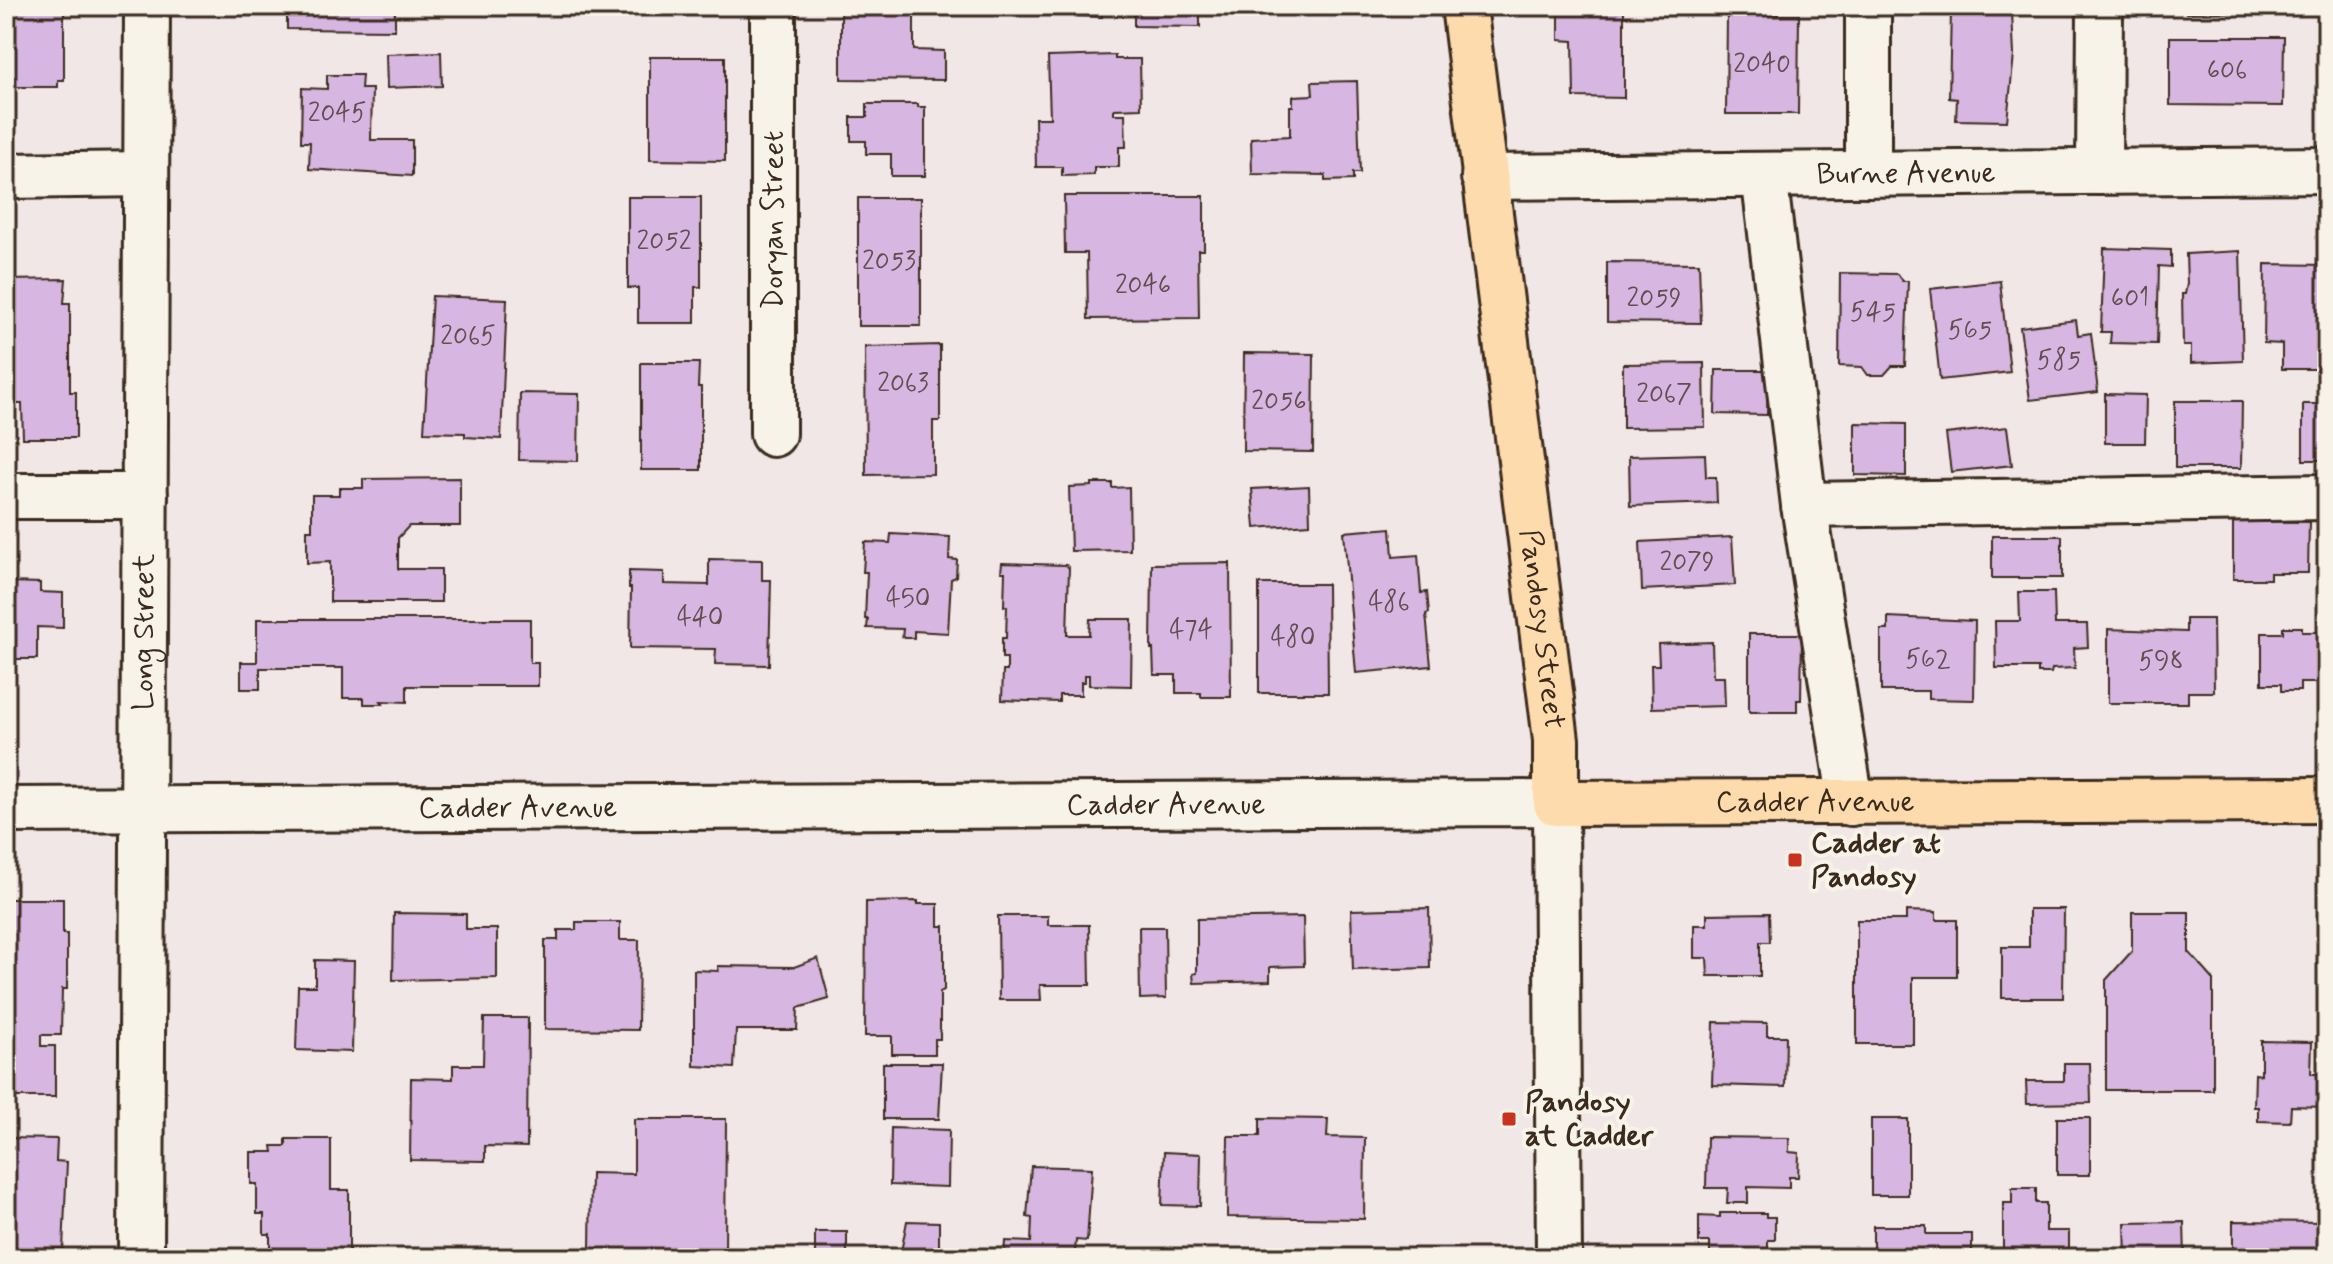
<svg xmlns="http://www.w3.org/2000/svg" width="2333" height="1264" viewBox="0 0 2333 1264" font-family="Mynerve,sans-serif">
<rect width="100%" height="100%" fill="#f1e7e7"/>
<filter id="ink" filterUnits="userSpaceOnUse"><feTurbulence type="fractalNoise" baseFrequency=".0125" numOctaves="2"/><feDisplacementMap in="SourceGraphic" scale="16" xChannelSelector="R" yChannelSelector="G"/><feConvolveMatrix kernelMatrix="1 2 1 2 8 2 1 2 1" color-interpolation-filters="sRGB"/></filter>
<g filter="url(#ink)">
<path fill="#d7b6e2" stroke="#3b2a1e" stroke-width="2" d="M6,6H64V80H58V87H6Z
M287,6H399V7H395V30L287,29Z
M841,6H914V50L944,51V80L841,79Z
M1063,6H1102V17L1063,15Z
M1134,6H1200V27L1134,26Z
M1559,6H1624V98L1574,97L1573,41L1559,40Z
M2186,6H2282V12L2186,13Z
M1951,11L2012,12L2014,55L2007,121L1956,120L1957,99L1949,98Z
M1727,15H1799L1798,114H1726Z
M2170,37H2284L2283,106L2170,105Z
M441,52L442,86L387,88L386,54Z
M1115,55V59H1140L1141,108L1114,109V114H1125L1126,147H1119V167H1094V175L1062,176V167H1036L1035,118H1050L1048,57Z
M650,57H725V161L650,160Z
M327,75H362L361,89H372L371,140H412V176L309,169L310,142H301L302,88L327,89Z
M1357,81L1360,173H1353V180L1325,181V175L1252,174L1251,138L1290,136V106H1293V96L1313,95L1312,82Z
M867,104H918V107H925V176H891V154H866V141H851V117H867Z
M1064,196H1204V250H1198L1199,318L1088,319L1087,253H1065Z
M628,197H701V287H695V323H638V288H628Z
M858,198H921V326H858Z
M2104,248L2171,250V267L2159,266L2157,344L2110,343L2111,332H2101Z
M2240,251L2243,361L2191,363V346H2183L2182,294H2185L2187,284L2186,254Z
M1607,262L1699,263L1701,323L1607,322Z
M2265,264L2327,265V369H2282V344L2264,343Z
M1840,273L1897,274L1902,281H1908L1905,366H1892L1884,375H1868L1862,367L1839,366Z
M66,279L64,303H70V392H76V438H23L22,404H6V280Z
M2000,281L2010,372L1940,380L1930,289Z
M432,296L507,299L501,439L465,437V433L424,432Z
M2076,320L2078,335L2091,333L2098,392L2030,400L2020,327Z
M940,345V421H933V474L866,475L865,347Z
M1244,353L1314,354L1313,452L1243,451Z
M641,363H699L698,387H701V470H641Z
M1704,363L1705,427L1623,428V364Z
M1716,370H1768L1767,415L1715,414Z
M520,393L579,394L578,461L519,460Z
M2105,394L2146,395L2145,443H2105Z
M2175,401H2242L2241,468H2175Z
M2303,404H2327V460H2303Z
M1855,423L1906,424V476L1855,475Z
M2007,427L2012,465L1951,472L1946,434Z
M1705,454L1706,477H1716L1717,503L1630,506L1629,456Z
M460,478V526H409L398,538V569H441V602H330V562L307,563V530H312V495H339V488H363V479Z
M1092,483H1112V488L1129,487L1130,550L1071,551L1069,487L1092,486Z
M1309,486L1310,524L1255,528L1252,489Z
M2233,521L2309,522L2308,573H2270V579H2233Z
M1391,528L1393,557L1418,555L1421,593L1427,592L1429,613L1426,614L1431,666L1356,673L1344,532Z
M891,534L950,537L949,559L957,560L956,577L951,579L948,633L914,631V638L902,637L903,629L867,628L868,619H865L867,572H863L865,542L890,543Z
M1992,536H2062V578H1992Z
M1732,537L1735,585L1642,590L1640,542Z
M709,559L762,560V580H771L769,665L715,664L716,649L630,648L631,588H629V571L664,572V584L709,585Z
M1002,563L1066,565L1069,568L1067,635H1089L1090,619H1132L1131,686L1089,685V675H1085V682H1081V695H1059V702L1002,700L1003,671H1007V658H1002V638H1006L1007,606H1004L1005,572H1001Z
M1230,563L1231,697H1201V693H1176V675H1154L1153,649H1151L1152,564Z
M6,570H10V582L40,583V592L63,593V628L37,627V659H10V671L6,670Z
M1259,584H1327L1328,693H1259Z
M2019,592H2054L2055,624H2087L2088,647L2074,648L2075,668L2052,669L2051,673H2038V668H1996L1995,621H2020Z
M1888,617L1975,621L1974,700L1928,699V691H1881V630H1888Z
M257,619H530V663H538V686H407V702L381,701L383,704H364V698H343V668H260V689H241V662H257Z
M2186,619H2213L2214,692H2188V703H2108V629L2186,632Z
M2283,627H2302V632H2327V671H2321L2320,683H2300V691H2281V684H2262V633H2283Z
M1749,634H1802L1801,700H1797V712H1749Z
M1712,642L1713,677H1724L1725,706L1652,708L1651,665H1659L1658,644Z
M6,899H63V934H67V989H62L61,1035H41V1046H55V1097H6V1045H15V1037H6Z
M918,901V904H938V926H944V990L940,992V1039H935V1054H892V1036H865L866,902Z
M1429,908L1430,968L1353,970L1351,910Z
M2029,909H2064L2063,998H2002V947H2029Z
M1906,911L1936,912V920H1957V977H1913V1044H1857V920H1906Z
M2132,912H2189V952L2213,979V1090H2106V980L2132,951Z
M394,913L466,914V929H497V978L393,980Z
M1769,913L1770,942H1760V976H1708L1707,958H1694V925H1707V914Z
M998,916H1048V925H1089L1090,985H1040L1041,1000H999Z
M1303,917L1304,966L1270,967V981L1194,983L1193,974L1197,973V919Z
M576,922H620V940H639L638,1030L545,1029V940H558V930H576Z
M1139,927H1165L1166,998L1140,999Z
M818,958L829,999L798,1008L797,1030H736L734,1068L694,1066V970L718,971V966L794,967Z
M315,960L354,961L352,1052L296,1050L298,986H315Z
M484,1018H528L527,1147L485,1146V1161L410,1160L411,1078L453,1079V1065H483Z
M1714,1022L1767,1023V1036H1786L1785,1087L1712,1085Z
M2261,1041L2312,1042L2311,1074H2326V1107L2291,1106L2290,1122L2258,1121V1107H2254L2255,1074L2261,1075Z
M883,1063H942L939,1119H883Z
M2064,1063H2090L2091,1103L2027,1104L2026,1081H2064Z
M1260,1118L1328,1119L1327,1137L1365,1138L1364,1219L1227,1217L1228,1136H1260Z
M2057,1118H2090V1175H2057Z
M634,1119H726L725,1253H723V1258H642V1250H626V1258H598V1249H590L591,1173L634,1174Z
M1871,1119H1908V1195H1871Z
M891,1128L949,1130L948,1187L890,1185Z
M1707,1137L1789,1138V1152L1799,1153L1798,1177H1789V1188L1748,1187V1203H1727L1728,1188H1706Z
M8,1138L57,1139L56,1161L67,1162L63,1249L6,1248Z
M286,1139H331V1190H349V1258H270V1234H264V1214H257V1184H251V1152H273L272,1146H286Z
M1164,1152L1201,1154L1200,1206L1162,1205Z
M1031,1166L1092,1168L1087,1241L1076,1240L1075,1253H1078V1258H1004L1005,1241L1031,1242L1032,1218L1027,1217Z
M2012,1188H2036V1203H2046V1231H2069V1258L2003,1257V1203H2012Z
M1720,1213H1766V1217H1775V1240H1768V1258H1710V1242H1699V1216L1720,1217Z
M907,1221L939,1222V1258H874L876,1250L900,1257Z
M2233,1221L2327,1222V1258H2233Z
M2184,1222L2185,1258H2126L2125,1223Z
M1873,1226H1926V1234H1972V1258H1873Z
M815,1232H847V1258H767V1255H815Z"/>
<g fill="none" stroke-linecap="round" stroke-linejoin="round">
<g stroke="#3b2a1e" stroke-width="50">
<g id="minor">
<path d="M773,6V434"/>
<path d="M1868,6V174"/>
<path d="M2099,172L2100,6"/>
<path d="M1764,175L1804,505L1851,803"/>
<path d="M6,176L146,174"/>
<path id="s1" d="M1484,177L2327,170"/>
<path d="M6,496H145"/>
<path d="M1804,505L2327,497"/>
<path id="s2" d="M6,810L1556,803L1559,1258"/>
<path id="s3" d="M141,1258L147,6"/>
</g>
</g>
<g stroke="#3b2a1e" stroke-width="50">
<g id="major">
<path id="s4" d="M1464,6L1556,740V803L2327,800"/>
</g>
</g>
<use href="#minor" stroke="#f7f3e8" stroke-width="44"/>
<use href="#major" stroke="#fedbac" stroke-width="44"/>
</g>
</g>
<g fill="#c8321e" stroke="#f7f3e8" stroke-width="3">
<rect x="1787" y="852" width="16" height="16" rx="4"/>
<rect x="1501" y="1111" width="16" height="16" rx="4"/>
</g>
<g text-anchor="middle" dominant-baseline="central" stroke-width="8" stroke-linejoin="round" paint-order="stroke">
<g font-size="26" fill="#624d4f">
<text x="1762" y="65">2040</text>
<text x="2227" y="71">606</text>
<text x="337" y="114">2045</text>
<text x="664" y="242">2052</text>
<text x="889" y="262">2053</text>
<text x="1143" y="286">2046</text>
<text x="1654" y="299">2059</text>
<text x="2130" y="299">601</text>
<text x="1873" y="313">545</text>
<text x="1970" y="331">565</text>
<text x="468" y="337">2065</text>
<text x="2059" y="361">585</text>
<text x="903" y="384">2063</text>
<text x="1664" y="395">2067</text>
<text x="1279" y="402">2056</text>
<text x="1687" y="563">2079</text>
<text x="908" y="599">450</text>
<text x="1389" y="603">486</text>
<text x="700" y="618">440</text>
<text x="1191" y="631">474</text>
<text x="1293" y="638">480</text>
<text x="1928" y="660">562</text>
<text x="2161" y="662">598</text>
</g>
<g font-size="30" fill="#3b2a1e" stroke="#f7f3e8">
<text stroke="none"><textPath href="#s1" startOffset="422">Burne Avenue</textPath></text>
<text transform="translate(773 220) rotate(-90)">Doryan Street</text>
<text stroke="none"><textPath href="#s4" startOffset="628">Pandosy Street</textPath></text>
<text stroke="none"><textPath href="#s3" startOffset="626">Long Street</textPath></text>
<text stroke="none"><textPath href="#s4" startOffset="1062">Cadder Avenue</textPath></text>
<text stroke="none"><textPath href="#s2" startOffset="1160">Cadder Avenue</textPath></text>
<text stroke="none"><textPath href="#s2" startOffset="512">Cadder Avenue</textPath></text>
</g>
<g font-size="30" font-weight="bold" fill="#3b2a1e" stroke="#f7f3e8" text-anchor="start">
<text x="1811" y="843">Cadder at<tspan x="1811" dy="34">Pandosy</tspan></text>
<text x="1525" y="1102">Pandosy<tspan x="1525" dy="34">at Cadder</tspan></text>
</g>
</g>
<rect width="2333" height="1264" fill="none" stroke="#f7f3e8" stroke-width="32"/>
<rect x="16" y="16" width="2301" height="1232" fill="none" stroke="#3b2a1e" stroke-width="3" filter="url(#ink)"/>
</svg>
